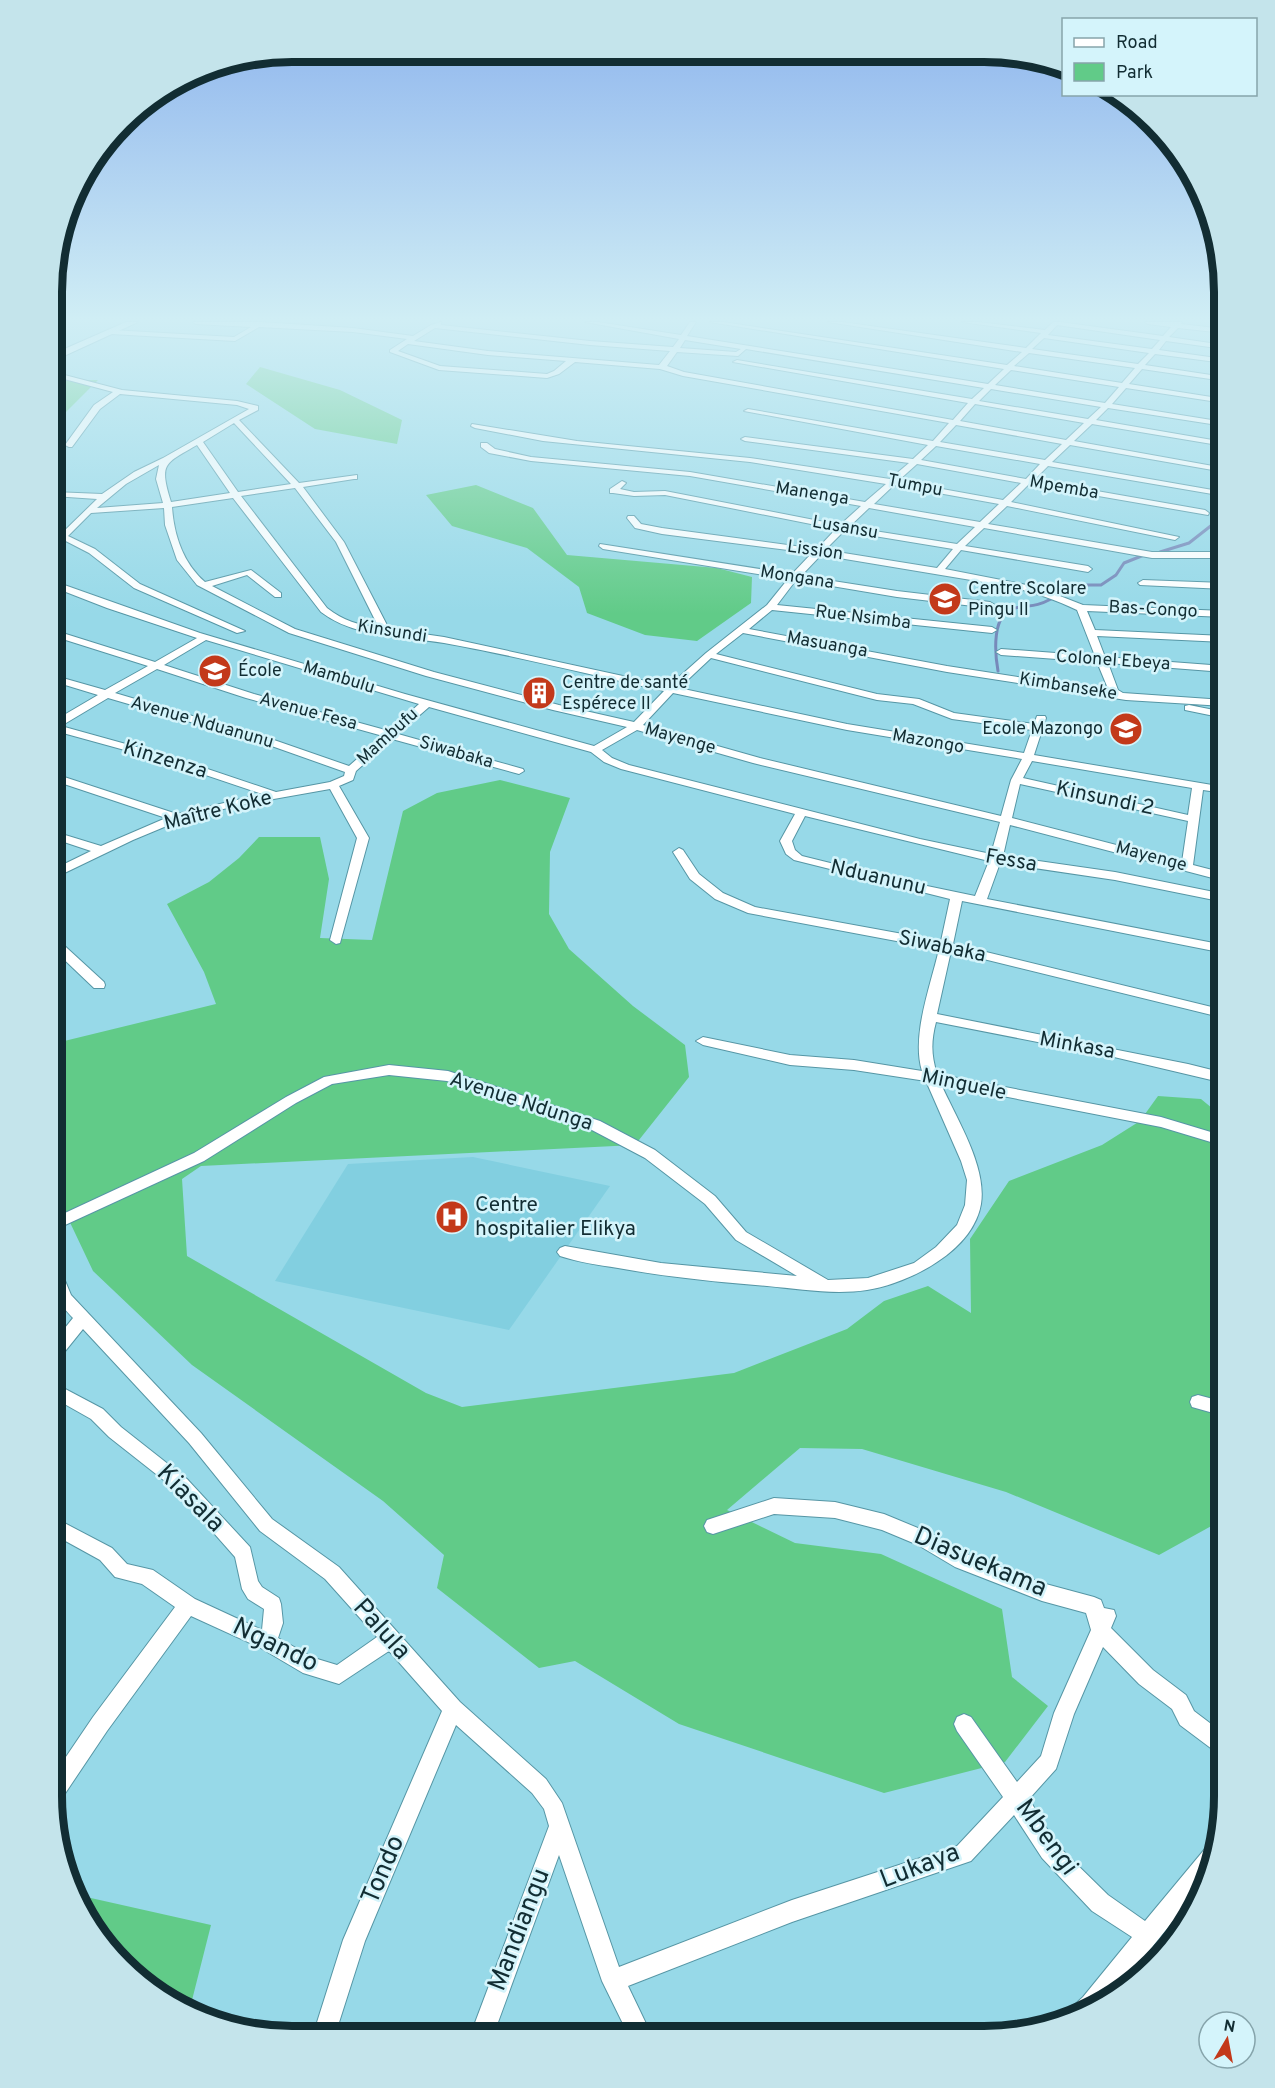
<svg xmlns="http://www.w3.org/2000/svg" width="1275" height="2088" viewBox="0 0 1275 2088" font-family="Overpass,sans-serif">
<rect width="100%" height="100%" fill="#97d9e8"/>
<path fill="#82cfe0" d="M473,1157L610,1186L509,1330L275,1281L348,1164Z"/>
<path fill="#61cb88" d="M260,367L340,390L402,420L397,444L315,429L246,384Z
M98,380L53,425V381Z
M476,485L533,508L567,555L717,568L752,577L751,603L697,641L645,635L587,613L579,587L527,548L452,526L426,495Z
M500,780L570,798L550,852L549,914L569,949L633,1006L685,1045L689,1077L635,1145L201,1166L182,1179L187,1256L426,1393L462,1407L734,1373L847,1329L884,1301L928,1286L971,1313L970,1239L1009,1181L1102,1145L1140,1121L1158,1096L1201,1099L1224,1118V1519L1159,1555L1006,1492L862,1449L800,1448L727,1510L795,1543L881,1554L1002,1609L1012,1677L1048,1706L1005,1762L884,1793L679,1724L575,1661L539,1668L437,1588L444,1555L383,1501L192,1365L93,1271L57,1195L52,1194V1044L216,1004L204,972L167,904L209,882L239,858L259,837H320L329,879L320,938L372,940L403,811L437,793Z
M73,1894L211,1925L189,2012L145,1987L101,1942Z"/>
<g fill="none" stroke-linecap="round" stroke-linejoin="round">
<path stroke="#778aba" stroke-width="2" d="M1215,523L1224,515"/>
<path stroke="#778aba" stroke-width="3" d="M1160,552L1189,543L1217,521
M1071,592L1082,585H1101L1116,575L1124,563L1144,555
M998,671C995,654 991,613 1015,608C1030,605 1036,607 1051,599"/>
<g stroke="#5696a5" stroke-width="2">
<path id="street" d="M193,322H260L353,328L413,336L431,325L441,322V325L590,341L673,347L679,339L585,322H598L681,335L690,322H696L687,336L988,384L1004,369L710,322H723L1007,365L1022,352L828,322H842L1026,348L1041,333L962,322H978L1045,330L1053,322H1060L1163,336L1171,327L1148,324L1145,322H1182L1181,324L1224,329V333L1178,328L1169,337L1224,345V349L1166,341L1159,350L1224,359V363L1155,354L1145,365L1224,377V381L1142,369L1129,384L1224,399V403L1126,388L1112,404L1224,422V426L1108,408L1096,420L1224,442V446L1092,424L1074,441L1224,468V472L1070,445L1052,462L1224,492V496L1048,466L1034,480L1205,510L1209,513L1208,515L1029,484L1011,502L1179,537L1175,540L1007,506L988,524L1152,552H1224V558H1152L984,528L965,546L1088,566L1092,569L1088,572L961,550L945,569L1037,587L1083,605L1224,611V617L1087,611L1095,630L1224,636V642L1097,636L1105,657L1224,666V672L1108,663L1118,690L1123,693L1224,700V706L1126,700L947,672L743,633L716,654L877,694L919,699L954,713L1034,724L1037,716H1045L1046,718L1034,755L1224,787V793L1203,790L1193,865L1224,873V881L1010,825L1003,856L1115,872L1224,894V902L1115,880L1000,863L987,899L1224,945V953L962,901L953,944L1224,1010V1018L951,951L937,1014L1188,1064L1224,1073V1083L1114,1057L936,1022C931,1041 931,1055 937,1074L1161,1117L1224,1136V1146L1161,1127L941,1084C956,1118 987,1166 981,1204C973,1251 910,1283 867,1290C834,1295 800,1289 767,1286C717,1282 667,1277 618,1268C598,1265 578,1262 560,1256L557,1252L560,1248L565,1246L661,1263L797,1276L736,1240L705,1204L645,1158L590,1129L447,1081L389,1075L332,1084L296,1103L204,1161L52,1231V1219L194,1153L286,1097L324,1077L389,1065L448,1071L600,1121L655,1150L715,1196L746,1232L828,1280L868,1278L914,1263L936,1247L957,1225L965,1205L967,1180L961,1161L926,1081L854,1070L790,1065L703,1045L696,1041L703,1037L790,1055L854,1060L922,1071C911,1035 931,985 939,949L748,913L715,899L690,879L673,852L679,848L683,850L699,874L723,893L755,907L941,941L950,899L794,860L786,854L780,841L795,814L621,769L604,762L591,752L429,707L398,734L523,769L524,771L519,774L392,739L356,771L353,780L339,786L369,838L340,943L336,944L330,940L357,838L330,789L235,806L181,820L133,840L52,879V870L91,851L52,838V831L101,846L166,818L52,780V773L177,814L262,794L161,760L52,730V722L98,695L52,681V675L105,690L148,666L53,636V630L155,662L197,638L107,608L53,587V581L200,633L405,694L594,746L627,727L553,710L426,676L289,633L197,585L177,560L165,525L164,508L91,513L68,536L95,549L140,584L245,631L237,633L134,588L89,553L58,537L97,499L53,496V492L102,494L134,472L163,458L249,409L237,405L120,394L100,409L72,447H69L65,445L94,405L113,392L53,376V372L122,390L237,401L258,406V410L239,420L299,483L357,475V479H354L303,487L344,542L389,629L444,637L669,686L706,653L767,605L788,579L603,549L599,546L600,544L792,574L812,553L662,534L635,528L627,518L628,516H634L641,524L662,528L817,549L836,529L665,495L634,496L613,493H610V489L622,481L626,483L620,489L634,492L665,491L840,525L861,506L690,476L531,461L489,453L481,447V443H487L495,449L531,457L690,472L865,502L886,484L750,462L543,441L475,428L471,426L472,424L577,441L750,458L890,479L909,463L745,441L741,439L745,437L913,459L928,445L744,411L748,409L933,441L949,423L683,376L660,369L575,362L559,374L547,378L439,370L390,352V350L407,339L353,332L259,327L235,341L111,334L108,332L111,330L234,337L251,327L196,324ZM1057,325L1160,340L1152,349L1048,335ZM435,328L590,345L670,351L659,365L488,351L414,341ZM1044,338L1149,353L1138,364L1032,349ZM685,340L741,349L736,352L680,348ZM408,344L488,355L566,361L554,371L547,374L440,366L398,351ZM746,349L984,388L972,399L737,360L733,362L968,403L953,420L684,372L667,366L677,352L738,356ZM1029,353L1135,368L1122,383L1014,366ZM1011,370L1119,387L1105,403L995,385ZM991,389L1101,407L1088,419L979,401ZM975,404L1084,423L1066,440L960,421ZM234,423L291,484L238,492L203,442ZM956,425L1062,444L1045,460L940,442ZM197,445L230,493L171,502C159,463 164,464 197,445ZM936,446L1040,464L1026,479L921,460ZM917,464L1021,483L1003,500L898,481ZM159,465L156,479L163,503L97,508L126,484ZM894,485L999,504L980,522L874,504ZM295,488L336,542L379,628C358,625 344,621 327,608L241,496ZM233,498L321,612C355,638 402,636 444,643C517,656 591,675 664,691L634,722L559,705L434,672L295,629L212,586L247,575L275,597H281V593L251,570L205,582C183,563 174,535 172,507ZM869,508L975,527L957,544L849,527ZM844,531L953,549L937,568L825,550ZM821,555L1001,585C1028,590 1052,598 1077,610L1095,656L1001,649L996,652L1001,655L1097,662L1109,691L947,666L749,629L772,610L992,633L997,630L992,627L777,605L796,580L897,597L990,608L995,605L990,602L897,591L801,576ZM206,640L419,704L389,731L254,694L164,665ZM711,658L877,700L913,704L952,719L1032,730L1024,753L847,724L679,688ZM157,669L246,698L383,736L349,766L274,740L115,693ZM673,693L847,730L1022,759L1011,780L1001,816L760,758L643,725ZM108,698L266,744L345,772L344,776L330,782L276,792L169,756L61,726ZM637,730L753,763L1000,822L991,854L920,839L629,765L612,758L602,750ZM1032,761L1192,788L1188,815L1023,778ZM1020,784L1188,821L1182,862L1012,818ZM805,816L989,861L975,896L903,881L802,856L795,850L792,841Z
M1223,522L1224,528L1220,527L1219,525Z
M1143,580L1224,583V589L1140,585L1138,583Z
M1189,705L1224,712V718L1185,710V706Z
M52,937L56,938L104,982L105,985L104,988H94L52,948Z
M52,1262L58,1264L71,1295L201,1433L272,1519L339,1567L460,1702L546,1779L562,1803L619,1967L792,1900L957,1846L1003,1797L957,1731L954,1724L957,1717L964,1714L971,1717L1017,1782L1041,1756L1054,1713L1091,1630L1086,1613L1042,1601L955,1567L918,1545L882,1530L835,1518L774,1514L713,1534L707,1532L704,1526L707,1520L774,1498L835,1502L884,1514L930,1533L969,1555L1042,1583L1094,1597L1101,1600L1104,1608L1114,1610L1116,1616L1111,1628L1153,1670L1186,1695L1194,1711L1223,1733V1755L1216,1752L1180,1725L1172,1709L1139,1684L1103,1647L1074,1714L1056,1769L1029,1799L1056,1844L1108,1895L1145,1921L1209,1844L1216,1840L1218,1841L1211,1874L1111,1998L1075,2019L1068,2020L1067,2017L1070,2009L1083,1997L1132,1937L1092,1911L1042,1858L1014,1815L971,1861L792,1922L628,1986L652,2036H629L602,1981L559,1855L493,2036H470L549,1826L544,1809L532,1793L456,1725L365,1941L335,2035H313L343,1940L442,1711L389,1651L339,1684L303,1673L259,1647L191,1616L107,1731L58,1804L53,1806L51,1779L93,1717L175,1607L142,1584L115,1577L100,1560L51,1533V1516L112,1548L127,1564L153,1570L195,1599L262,1630L264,1609L248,1599L242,1589L235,1557L175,1489L109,1437L91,1419L52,1397V1382L103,1409L121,1427L187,1479L250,1547L258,1581L262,1587L279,1598L281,1604L283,1623L278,1638L314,1658L337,1665L377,1637L325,1579L260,1531L189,1443L83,1329L58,1360L52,1362V1344L73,1318C54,1298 50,1289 52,1262Z
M1198,1395L1224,1402V1416L1192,1407L1190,1402L1192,1397Z"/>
</g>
<g stroke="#5696a5" stroke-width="2">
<path id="secondary" d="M126,322H138L53,361V354Z"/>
</g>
<use href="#street" fill="#fff" fill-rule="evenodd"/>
<use href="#secondary" fill="#fff" fill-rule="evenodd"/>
</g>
<linearGradient id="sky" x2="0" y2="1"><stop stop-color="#8cb3ed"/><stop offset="0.52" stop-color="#d0eef5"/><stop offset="1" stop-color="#d0eef5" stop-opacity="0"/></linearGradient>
<rect width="1275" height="614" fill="url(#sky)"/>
<defs>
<g id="school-disc" transform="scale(1.725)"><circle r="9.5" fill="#c3391a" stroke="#d4f4fb"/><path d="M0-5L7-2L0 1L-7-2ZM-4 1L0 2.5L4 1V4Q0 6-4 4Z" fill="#fff"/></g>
<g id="building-disc" transform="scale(1.725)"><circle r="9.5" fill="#c3391a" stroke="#d4f4fb"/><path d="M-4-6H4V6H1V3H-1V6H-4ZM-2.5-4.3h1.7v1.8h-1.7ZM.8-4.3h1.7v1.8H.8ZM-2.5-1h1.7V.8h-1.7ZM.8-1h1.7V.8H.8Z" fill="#fff"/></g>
<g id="hospital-disc" transform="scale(1.725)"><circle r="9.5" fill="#c3391a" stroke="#d4f4fb"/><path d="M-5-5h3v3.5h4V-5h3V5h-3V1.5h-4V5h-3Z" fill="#fff"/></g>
</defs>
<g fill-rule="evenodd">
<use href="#school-disc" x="945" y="599"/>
<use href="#school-disc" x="215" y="671"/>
<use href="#building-disc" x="539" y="693"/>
<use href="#school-disc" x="1126" y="729"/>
<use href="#hospital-disc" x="452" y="1217"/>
</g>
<g text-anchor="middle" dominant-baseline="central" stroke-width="5" stroke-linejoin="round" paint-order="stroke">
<g font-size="18" fill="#122d33" stroke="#d4f4fb">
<text transform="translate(915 486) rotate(11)">Tumpu</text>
<text transform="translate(1064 488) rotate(10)">Mpemba</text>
<text transform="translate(812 494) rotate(9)">Manenga</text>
<text transform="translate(845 528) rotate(10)">Lusansu</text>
<text transform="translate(815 551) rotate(8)">Lission</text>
<text transform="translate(797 578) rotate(9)">Mongana</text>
<text transform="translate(1153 610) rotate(3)">Bas-Congo</text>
<text transform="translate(863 618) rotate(7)">Rue Nsimba</text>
<text transform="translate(392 632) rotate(9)">Kinsundi</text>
<text transform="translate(827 645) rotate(10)">Masuanga</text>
<text transform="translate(1113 661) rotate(4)">Colonel Ebeya</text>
<text transform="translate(339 678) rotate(17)">Mambulu</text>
<text transform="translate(1068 687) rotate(9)">Kimbanseke</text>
<text transform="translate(308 712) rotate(15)">Avenue Fesa</text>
<text transform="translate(202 723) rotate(16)">Avenue Nduanunu</text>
<text transform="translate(388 737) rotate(-42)">Mambufu</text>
<text transform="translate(680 739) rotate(16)">Mayenge</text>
<text transform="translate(928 742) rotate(10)">Mazongo</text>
<text transform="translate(456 753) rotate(16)">Siwabaka</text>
<text transform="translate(1151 857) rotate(15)">Mayenge</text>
</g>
<g font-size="18" fill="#122d33" stroke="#d4f4fb" text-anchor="start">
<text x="968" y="589">Centre Scolare<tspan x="968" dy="21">Pingu II</tspan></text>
<text x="238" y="671">École</text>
<text x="562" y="683">Centre de santé<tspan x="562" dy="21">Espérece II</tspan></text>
<text x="1103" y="729" text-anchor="end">Ecole Mazongo</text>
</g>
<g font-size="21" fill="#122d33" stroke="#d4f4fb">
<text transform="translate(165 760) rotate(17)">Kinzenza</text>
<text transform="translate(1105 799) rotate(12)">Kinsundi 2</text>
<text transform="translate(218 811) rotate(-14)">Maître Koke</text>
<text transform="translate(1011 861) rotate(10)">Fessa</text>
<text transform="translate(878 878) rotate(13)">Nduanunu</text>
<text transform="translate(942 947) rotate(12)">Siwabaka</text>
<text transform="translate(1077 1046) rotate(10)">Minkasa</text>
<text transform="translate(964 1085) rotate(12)">Minguele</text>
<text transform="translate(521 1102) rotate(18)">Avenue Ndunga</text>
</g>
<g font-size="21" fill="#122d33" stroke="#d4f4fb" text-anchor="start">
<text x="475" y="1205">Centre<tspan x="475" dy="24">hospitalier Elikya</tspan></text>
</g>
<g font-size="26" fill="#122d33" stroke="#d4f4fb">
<text transform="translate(190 1499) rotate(45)">Kiasala</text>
<text transform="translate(980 1563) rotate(23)">Diasuekama</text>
<text transform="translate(381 1630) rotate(48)">Palula</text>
<text transform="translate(275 1646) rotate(26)">Ngando</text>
<text transform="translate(1046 1838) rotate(54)">Mbengi</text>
<text transform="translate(920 1867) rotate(-21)">Lukaya</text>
<text transform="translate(384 1870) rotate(-67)">Tondo</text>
<text transform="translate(520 1930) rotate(-69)">Mandiangu</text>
</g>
</g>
<path d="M0 0H1275V2088H0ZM292 62H984A230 230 0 0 1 1214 292V1796A230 230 0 0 1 984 2026H292A230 230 0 0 1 62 1796V292A230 230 0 0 1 292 62Z" fill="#c4e4eb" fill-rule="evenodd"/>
<path fill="none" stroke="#122d33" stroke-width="8" d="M292 62H984A230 230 0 0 1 1214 292V1796A230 230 0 0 1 984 2026H292A230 230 0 0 1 62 1796V292A230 230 0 0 1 292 62Z"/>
<rect x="1062" y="18" width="195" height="78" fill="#d4f4fb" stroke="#86a4ab" stroke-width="1.5"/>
<rect x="1074" y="38" width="30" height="9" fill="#ffffff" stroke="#86a4ab" stroke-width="1.5"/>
<text x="1116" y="48" font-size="18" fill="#122d33">Road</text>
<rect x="1074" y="63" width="30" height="18" fill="#61cb88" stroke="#86a4ab" stroke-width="1.5"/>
<text x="1116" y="78" font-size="18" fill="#122d33">Park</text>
<g transform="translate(1227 2040) rotate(10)"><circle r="28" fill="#d4f4fb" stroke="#86a4ab" stroke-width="1.5"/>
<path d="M0-4.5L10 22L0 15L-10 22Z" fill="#c3391a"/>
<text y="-9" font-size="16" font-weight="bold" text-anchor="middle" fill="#122d33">N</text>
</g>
</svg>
